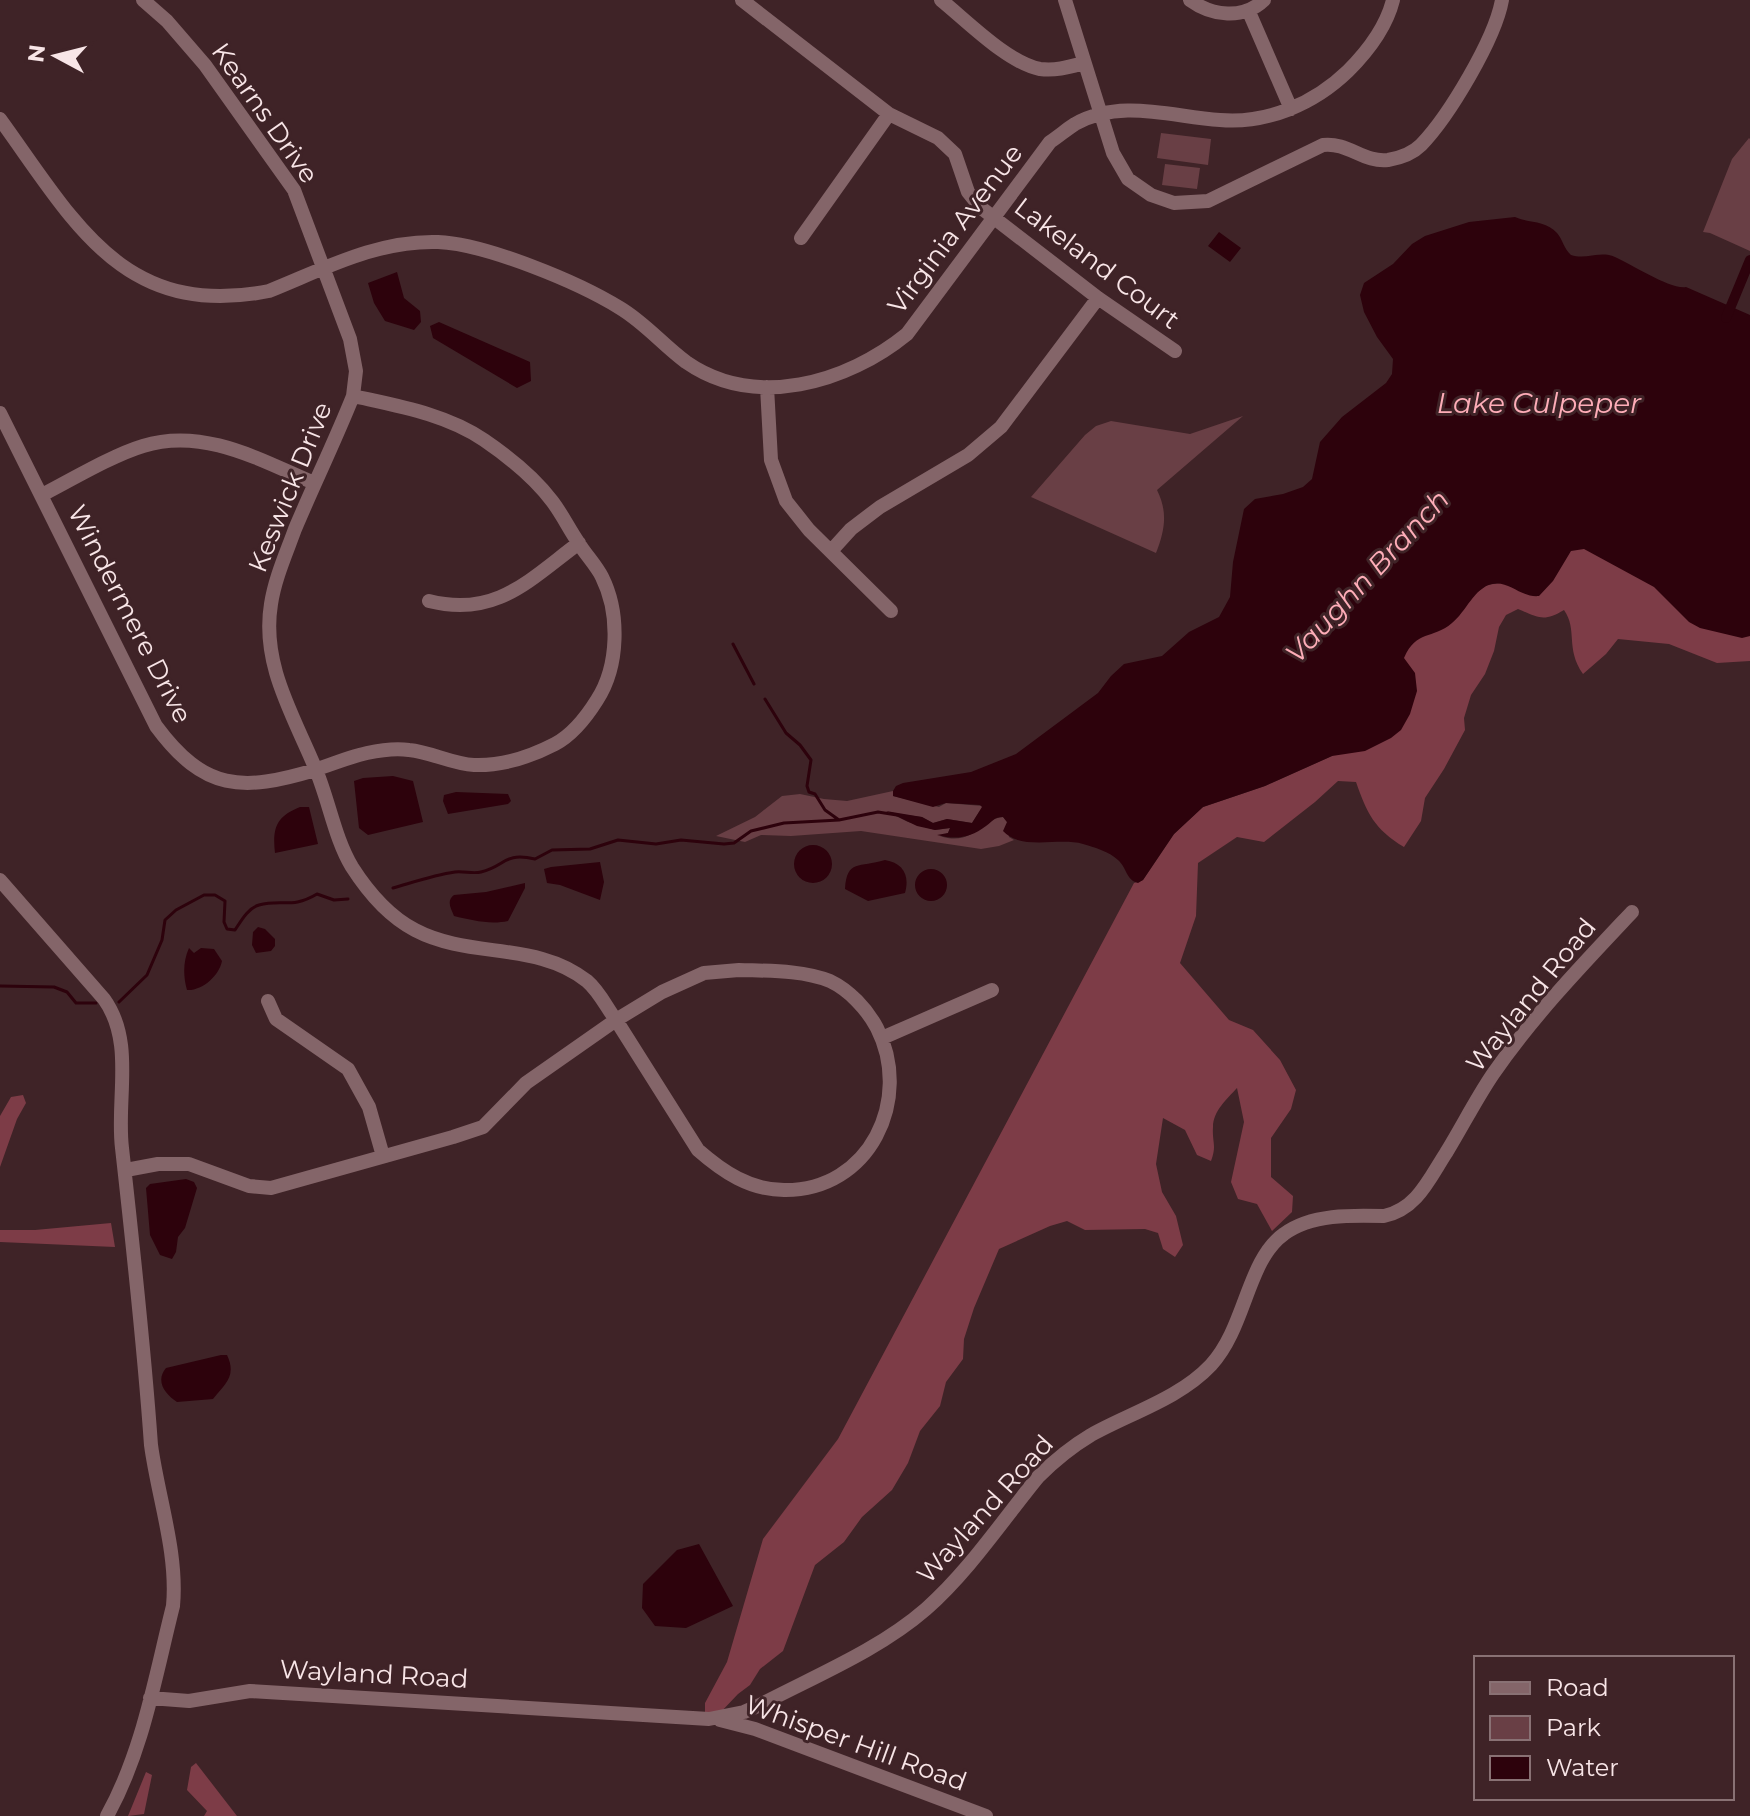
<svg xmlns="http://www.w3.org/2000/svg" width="1750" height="1816" viewBox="0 0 1750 1816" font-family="Montserrat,sans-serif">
<rect width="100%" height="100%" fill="#3f2327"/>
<path fill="#693f45" d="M1161,133L1211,139L1208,165L1157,158Z
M1749,138L1750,139V251L1710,233L1703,232L1732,159Z
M1165,164L1200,168L1197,189L1162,185Z
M1243,416L1157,490C1168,512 1165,530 1156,553L1031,497L1085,435L1096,426L1111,421L1190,434Z
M893,791V796L939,807L946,803L983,806L972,823L947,819L933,823L922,817L890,813L908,822L935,830L950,828L948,833L940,836C974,847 979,819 1003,817L1007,822L1009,837L1014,840L999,846L981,849L861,831L791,836L761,835L745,842L716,836L755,817L782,796L800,794L824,799L847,801Z"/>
<path fill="#7d3c47" d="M1586,547L1750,633V661L1717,663L1669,644L1618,639L1606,654L1583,674C1565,648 1578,630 1564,610C1544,622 1539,618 1518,609L1506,615L1499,627L1494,651L1485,674L1471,695L1464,718L1465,730L1444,769L1425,798L1421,821L1404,847C1374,829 1367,813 1356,782L1338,781L1315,802L1264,842L1237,837L1198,863L1196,916L1180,963L1229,1020L1253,1030L1280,1060L1296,1090L1291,1109L1271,1138V1177L1293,1196L1292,1212L1272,1231L1257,1204L1238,1199L1231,1182L1244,1122L1237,1088C1227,1099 1213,1111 1213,1127C1212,1143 1217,1145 1211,1161L1197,1155L1185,1130L1163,1118L1156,1164L1162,1192L1176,1216L1183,1245L1175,1257L1163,1249L1158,1233L1145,1229L1085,1230L1067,1221L1050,1226L999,1249L974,1308L964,1339L963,1359L946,1382L940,1406L920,1431L908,1463L892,1490L862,1517L844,1542L815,1565L783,1651L760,1669L750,1685L738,1694L719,1714H705V1703L727,1662L763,1539L838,1439L1134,883L1143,880L1174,834L1203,807L1265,786L1332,756L1404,662L1402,655L1415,638L1487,585L1506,582L1569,550Z
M23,1095L26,1103L17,1119L0,1167V1116L11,1097Z
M111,1223L115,1247L0,1242V1230H35Z
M196,1763L237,1816H204L207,1811L187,1790L191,1767Z
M146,1772L152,1775L144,1814L128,1816Z"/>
<path fill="#2d020c" d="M1515,217C1528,223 1546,220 1557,233C1563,240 1564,249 1571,255C1587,260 1600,250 1615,257C1631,264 1671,290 1686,287L1750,315V636L1742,638L1700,628L1689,622L1654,587L1584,549L1571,551L1553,581L1539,596C1521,598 1509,580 1492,584C1474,588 1466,612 1452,623C1432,640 1417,629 1404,658L1415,673L1417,691L1410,714L1401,730L1391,738L1365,751L1332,756L1265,786L1203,807L1174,834L1143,880L1138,883C1126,880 1127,868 1118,860C1110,852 1094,847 1083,844C1059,837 1021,851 1003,831L1007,822L1003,817C994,817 993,821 986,826C970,838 956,840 937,835L948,833L950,828L935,830L917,826L886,811L922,817L933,823L947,819L972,823L982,807L980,805L946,803L933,807L893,796V791L896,786L903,783L971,772L1016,754L1098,693L1111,676L1124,664L1162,656L1189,632L1219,617L1230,597L1233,562L1244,509L1255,499L1283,494L1303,487L1312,479L1320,442L1342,417L1386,383L1392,374L1393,359L1377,337L1364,312L1360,295L1364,283L1393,264L1412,244L1425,236L1469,222Z
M1219,232L1241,248L1230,262L1208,246Z
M397,272L404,298L420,311L421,322L414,330L385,321L374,303L368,283Z
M439,322L530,362L531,381L517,388L433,338L430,326Z
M393,776L413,781L423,822L368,835L359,828L354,781L363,778Z
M456,792L508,794L511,801L508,804L448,814L443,801L444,795Z
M300,807H309L318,844L275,853C272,827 277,816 300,807Z
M794 864a19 19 0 1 1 38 0a19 19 0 1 1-38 0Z
M885,860C903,863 910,875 905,893L868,901L845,889C847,859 859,868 885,860Z
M600,862L604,882L600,900L560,885L547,883L544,869L551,867Z
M915 885a16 16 0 1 1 32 0a16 16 0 1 1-32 0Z
M525,883V888L508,921C490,925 471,920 454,916C451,908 446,901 454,895L486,892Z
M258,927L265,929L275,939V946L271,951L256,953L252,945L253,932Z
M189,948L194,953L201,948L214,949L222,961C219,976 202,991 187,990C183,976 183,961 189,948Z
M186,1179L194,1182L197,1188L185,1228L178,1237L176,1252L172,1259L160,1255L150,1235L146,1188L150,1184Z
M221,1355H227C237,1376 225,1384 213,1399L177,1402C165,1394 155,1381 166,1368Z
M699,1544L733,1606L686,1628L655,1626L642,1608L643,1584L677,1550Z"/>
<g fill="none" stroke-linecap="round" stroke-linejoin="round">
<path stroke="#2d020c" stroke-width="3" d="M733,644L754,684
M765,699L786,733L800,745L811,760L807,786L809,792L815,794L825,810L839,820
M393,888C414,882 434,875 455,872C464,871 473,874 481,872C506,866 503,852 535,859L552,850L590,849L618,840L656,844L681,840L724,844L734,843L751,831L784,823L839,820L878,812L897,815
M0,986L54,987L67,992L76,1003H96
M119,1002L147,975L162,940L165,920L176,910L204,895H215L225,901L224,922L227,929L235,930C241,921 248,908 259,905C282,899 292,909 317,894L334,900L348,899"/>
<path stroke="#2d020c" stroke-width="10" d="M1726,318L1750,260"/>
<path stroke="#846569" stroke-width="14" d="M742,0L889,114L938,138L955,154L968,192L980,207L1098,298L1175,351
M941,0C967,21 1008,63 1040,69C1056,71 1069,67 1084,63
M1065,0L1113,153L1128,179L1151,195L1174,203L1208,201L1323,145C1348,142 1364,163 1388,160C1400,158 1413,153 1421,145C1449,116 1495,39 1502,0
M1190,0C1212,16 1243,20 1264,0
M1249,12L1291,109
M0,119C74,221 123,320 269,291C324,269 377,240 438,242C486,244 578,282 620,308C645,323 663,345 686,362C755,410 847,383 907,334L1050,142C1059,136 1067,129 1075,124C1121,98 1172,117 1220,120C1267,124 1314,104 1348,71C1368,51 1386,28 1393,0
M801,238L889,114
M767,387L771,460L786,501L809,530L891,611
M0,413L156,726C204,791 242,792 315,770C332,764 349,757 367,753C381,750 395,748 409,750C431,752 452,764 474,765C503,766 530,757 555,744C572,735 587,716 597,700C619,666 620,613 602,577C596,565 585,554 578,542C569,529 562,514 552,501C534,477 509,457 484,440C446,414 398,406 353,396
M42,495C71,480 113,455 143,446C203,427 260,460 314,483
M831,551L851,529L880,507L968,455L1001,427L1098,298
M429,601C496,618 529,580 579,543
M0,880L104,999C135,1042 116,1099 122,1148C133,1246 144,1345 151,1445C158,1497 178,1553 173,1606C155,1677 143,1751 107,1816
M739,970C769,971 802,970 830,981C849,990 867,1009 877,1028C913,1099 870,1191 784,1190C750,1190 723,1172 698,1150L616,1020L662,992L704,973Z
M268,1001L276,1019L348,1069L369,1107L383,1156
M882,1038L992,990
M126,1170L158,1164H189L249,1186L271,1188L453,1137L483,1127L526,1083L616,1020C607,1008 599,991 587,981C537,941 470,959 415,930C388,916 368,892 352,867C335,839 329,801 316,770C294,716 261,665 271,604C275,578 286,554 295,529C314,484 335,441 353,396L356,371L350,339L294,190L205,65L167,21L143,0
M150,1698L189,1701L250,1691L709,1719L744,1712L760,1705C815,1676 879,1650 926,1609C969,1571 1002,1521 1038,1477C1054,1461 1071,1447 1091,1435C1130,1413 1179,1399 1211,1365C1246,1327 1247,1260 1284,1234C1311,1214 1352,1215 1384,1216C1417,1209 1429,1179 1446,1153C1462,1127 1476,1099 1493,1074C1533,1016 1584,963 1632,912
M720,1720L755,1729L986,1816"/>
</g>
<g text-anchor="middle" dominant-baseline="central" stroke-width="6" stroke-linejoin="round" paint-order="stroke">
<g font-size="26" fill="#f8e5e7" stroke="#3f2327">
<text transform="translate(265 113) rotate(55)">Kearns Drive</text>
<text transform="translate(955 229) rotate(-53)">Virginia Avenue</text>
<text transform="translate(1097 263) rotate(37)">Lakeland Court</text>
<text transform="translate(290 487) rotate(-68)">Keswick Drive</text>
<text transform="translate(130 614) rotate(63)">Windermere Drive</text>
<text transform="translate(1531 995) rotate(-51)">Wayland Road</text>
<text transform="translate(985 1509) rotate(-48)">Wayland Road</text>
<text transform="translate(374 1674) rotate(3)">Wayland Road</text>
<text transform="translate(856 1743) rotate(20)">Whisper Hill Road</text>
</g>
<g font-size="28" font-style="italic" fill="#feadb8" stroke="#3f2327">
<text x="1539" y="403">Lake Culpeper</text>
<text transform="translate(1367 576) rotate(-47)">Vaughn Branch</text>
</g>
</g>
<rect x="1474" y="1656" width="260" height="144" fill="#3f2327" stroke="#897174" stroke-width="2"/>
<rect x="1490" y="1682" width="40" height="12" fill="#846569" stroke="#897174" stroke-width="2"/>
<text x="1546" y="1696" font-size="24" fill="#f8e5e7">Road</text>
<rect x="1490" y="1716" width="40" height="24" fill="#693f45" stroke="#897174" stroke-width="2"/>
<text x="1546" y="1736" font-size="24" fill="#f8e5e7">Park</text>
<rect x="1490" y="1756" width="40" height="24" fill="#2d020c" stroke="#897174" stroke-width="2"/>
<text x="1546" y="1776" font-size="24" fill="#f8e5e7">Water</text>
<g transform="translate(56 56) rotate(277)" stroke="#3f2327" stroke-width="6" paint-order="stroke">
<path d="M0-6L14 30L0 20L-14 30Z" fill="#f8e5e7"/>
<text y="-12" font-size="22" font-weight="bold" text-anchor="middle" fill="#f8e5e7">N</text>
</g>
</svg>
